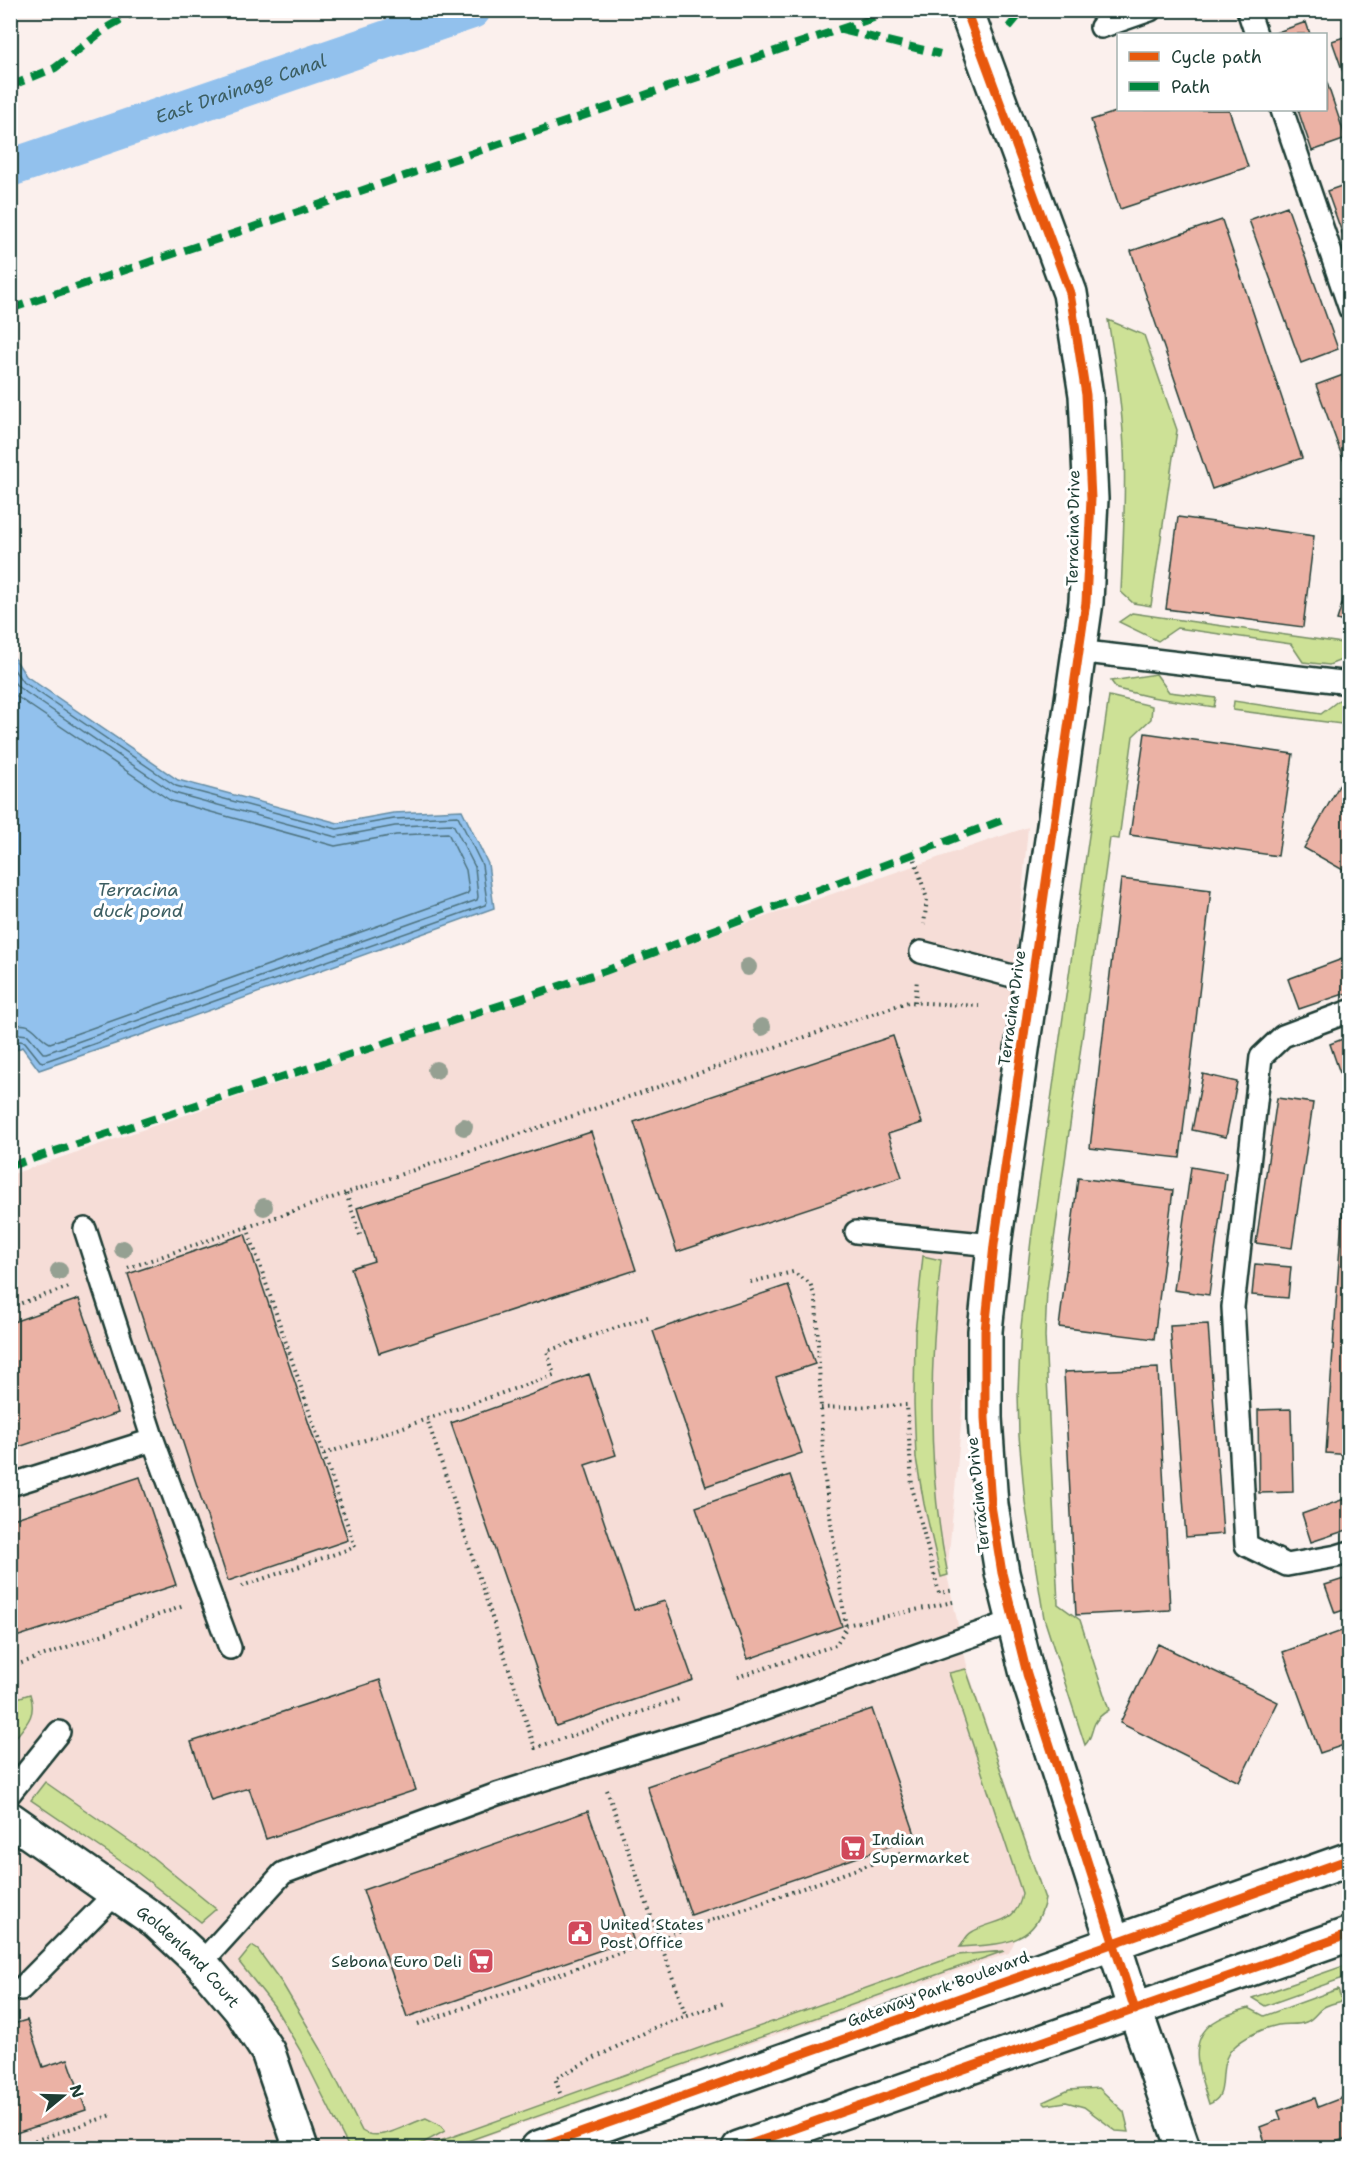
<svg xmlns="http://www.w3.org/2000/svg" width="1360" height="2159" viewBox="0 0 1360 2159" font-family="'Shantell Sans',sans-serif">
<rect width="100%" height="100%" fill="#fbf0ed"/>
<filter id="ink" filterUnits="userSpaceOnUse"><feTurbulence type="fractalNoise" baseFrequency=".0167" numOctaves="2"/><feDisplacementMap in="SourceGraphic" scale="12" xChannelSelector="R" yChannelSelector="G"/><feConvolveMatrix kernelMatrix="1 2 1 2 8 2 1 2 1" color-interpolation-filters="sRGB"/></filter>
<g filter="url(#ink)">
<path fill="#f6ddd7" d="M1028,827L1012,1006L974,1287L947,1575L968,1670L1041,1885L1009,1953L453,2148H11L10,1175Z"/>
<path fill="#cde196" stroke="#768f65" stroke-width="1.5" d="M1108,320L1144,335L1177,430L1151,606L1133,603L1121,592C1123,544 1126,496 1124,448C1122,405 1115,362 1108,320Z
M1132,613L1349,644V657L1329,665L1303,662L1291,644L1177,628L1158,641L1119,622Z
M1156,674L1169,692L1216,698L1214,707L1151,697L1117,689L1111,681Z
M1109,696L1152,706L1151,719L1133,736L1119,839L1110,838L1047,1290L1045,1336L1058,1604L1080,1620L1109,1710C1104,1713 1098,1717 1095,1723C1091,1731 1092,1738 1085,1745L1044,1618L1025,1502L1019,1436L1018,1391L1021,1327L1031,1240Z
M1339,700L1349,703V725L1233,710L1234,701L1321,714Z
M923,1256L941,1260C929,1364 926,1472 948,1575L941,1577L924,1504L916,1458L914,1403L915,1333Z
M966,1669L1045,1899C1036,1946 1001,1944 960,1947C964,1942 966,1935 972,1932C993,1919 1018,1925 1022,1893L949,1673Z
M30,1694C38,1717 24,1726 11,1743V1700Z
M45,1782L151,1856L216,1909L201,1922L138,1873L31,1800Z
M252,1946L258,1950L282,1983L321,2049L362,2131C380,2143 407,2124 426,2118L442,2126L445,2131L414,2148H351L348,2146L300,2050L274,2006L239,1962Z
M1004,1951L448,2148H426L432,2144L958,1955Z
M1349,1964V1976L1265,2006L1252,1998Z
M1338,1989L1342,2001C1336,2003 1329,2004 1324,2007C1317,2011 1314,2019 1306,2022C1297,2026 1287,2023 1278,2025C1264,2028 1244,2037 1233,2048C1214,2067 1232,2096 1209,2104C1202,2080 1186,2045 1210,2025C1221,2016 1236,2012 1249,2008L1264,2016Z
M1099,2088L1124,2112L1129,2132L1116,2131L1084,2107L1066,2102L1046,2105L1043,2102L1069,2090Z"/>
<path fill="#92c1ed" stroke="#648ca3" stroke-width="1.5" d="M11,653L26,676L178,780L338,823L393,813L462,810L488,864L494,908L138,1036L39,1070L22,1047L11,1053Z"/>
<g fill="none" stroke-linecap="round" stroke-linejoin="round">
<path stroke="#4d727e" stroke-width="1.5" d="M10,664L22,681L176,786L337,829L394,819L458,816L482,865L487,902L485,905L43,1062L40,1061L25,1042L20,1041L10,1046
M10,677L18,687L174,793L336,837L395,826L453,824L475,867L478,897L477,900L46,1053H43L28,1035L19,1034L10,1038
M10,692L171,801L335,846L396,835L448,833L466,870L469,891L467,894L50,1043C34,1035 34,1018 10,1027"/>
<path stroke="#92c1ed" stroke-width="38" id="s1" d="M10,168L472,10"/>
</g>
<path fill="#ebb2a5" stroke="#1f3d34" stroke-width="1.5" d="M1306,22L1310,34H1272Z
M1350,35V92L1332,41Z
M1326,80L1346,139L1312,151L1298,110H1326Z
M1122,110H1229L1248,167L1120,209L1091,120Z
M1350,183V255L1327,191Z
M1287,206L1338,349L1301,363L1249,220Z
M1222,220L1302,458L1212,489L1131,251Z
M1346,374L1350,385V478L1316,385Z
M1178,517L1314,536L1303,627L1166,609Z
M1350,579V624L1337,620Z
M1145,733L1293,754L1278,856L1130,835Z
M1350,766V874L1304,848Z
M1121,879L1211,890L1180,1158L1090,1148Z
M1345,958L1350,970V992L1299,1009L1288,979Z
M893,1036L922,1123L888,1134L902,1177L677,1252L634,1122Z
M1350,1036V1073L1341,1076L1330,1044Z
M1203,1074L1237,1082L1226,1137L1192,1130Z
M1277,1098L1313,1103L1292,1248L1256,1243Z
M591,1132L636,1270L379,1353L351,1268L374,1261L357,1208Z
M1346,1157H1350V1455L1326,1453Z
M1191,1167L1226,1173L1209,1295L1174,1290Z
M1078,1178L1173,1190L1154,1339L1059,1327Z
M245,1234L348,1540L228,1581L128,1274Z
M1255,1264L1291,1267L1288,1298L1252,1295Z
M788,1285L815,1364L776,1377L802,1453L706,1486L653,1331Z
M79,1299L118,1413L10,1450V1323Z
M1208,1324L1223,1534L1186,1537L1170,1326Z
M1158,1368L1170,1610L1076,1615L1064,1372Z
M589,1374L616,1455L585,1465L634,1610L665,1601L693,1680L556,1726L451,1423Z
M1291,1409L1293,1492L1259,1493L1258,1410Z
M790,1475L842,1626L748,1659L696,1507Z
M140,1477L176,1585L10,1639V1520Z
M1350,1497V1529L1311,1542L1302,1514Z
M1350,1577V1608L1335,1613L1325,1585Z
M1350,1628V1743L1320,1753L1283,1652Z
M1158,1644L1278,1702L1239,1782L1120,1723Z
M380,1680L416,1790L266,1839L249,1788L211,1800L191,1742Z
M872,1709L916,1837L691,1915L647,1786Z
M588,1811L633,1939L407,2017L363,1890Z
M27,2020L43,2067L68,2059L86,2110L10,2135V2025Z
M1349,2095L1350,2137L1318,2148H1267L1260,2127L1281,2119L1278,2111L1315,2098L1318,2107Z"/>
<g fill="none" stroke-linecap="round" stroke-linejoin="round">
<g stroke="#1f3d34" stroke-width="26">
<path id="lane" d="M1248,10L1256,34
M1101,27L1150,10
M1282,110L1350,309
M1077,651L1350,683
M921,952L1031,981
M1350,1011L1283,1036L1261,1057L1233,1307L1246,1545L1287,1565L1337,1556L1350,1552
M85,1229L153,1440L230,1648
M856,1232L994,1245
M10,1485L153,1440
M10,1793L59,1732
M201,1963L283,1873L497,1794L723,1723L1014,1621
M21,1989L116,1893"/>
</g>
<g stroke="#1f3d34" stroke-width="38">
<g id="street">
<path d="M966,10L1070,293L1086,395L1091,499L1086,602L994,1245L985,1331V1418L991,1505L1002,1573L1027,1674L1135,2010L1183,2148"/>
<path id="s2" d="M10,1819L157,1922L201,1963L240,2009L268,2052L301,2148"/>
</g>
</g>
<g stroke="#1f3d34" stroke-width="38">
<path id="secondary" d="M538,2148L1350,1859
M739,2148L1350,1934"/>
</g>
<path stroke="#1f3d34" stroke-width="4" stroke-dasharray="1.5 4.5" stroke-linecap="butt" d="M913,854L927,899L924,924
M915,1002L917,979
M247,1227L346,1193
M360,1235L346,1193L908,1002L979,1006
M128,1268L247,1227L355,1547L239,1587
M10,1307L72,1286
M648,1317L547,1351L554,1375L427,1419L535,1748L679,1699
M821,1408L907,1405L912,1487L939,1593L955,1590
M324,1454L427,1419
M846,1625L957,1601
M10,1667L184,1606
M737,1677L836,1645L846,1628L824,1473L816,1300L810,1283L793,1272L747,1283
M607,1790L686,2016
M418,2024L902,1853
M560,2093L555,2078L656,2027L724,2003
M12,2148L112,2115"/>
<use href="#lane" stroke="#fff" stroke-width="21"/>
<use href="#street" stroke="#fff" stroke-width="33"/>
<use href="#secondary" stroke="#fff" stroke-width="33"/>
<path stroke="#00873e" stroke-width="8" stroke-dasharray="15 8" stroke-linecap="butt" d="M1009,27L1023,10
M842,30L940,54
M10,86L55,68L108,27L138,10
M10,309L897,10
M10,1166L605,971L1008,818"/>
<g stroke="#fff" stroke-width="13">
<path id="cycleway" d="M966,10L1070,293L1086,395L1091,499L1086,602L994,1245L985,1331V1418L991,1505L1002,1573L1027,1674L1135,2010
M538,2148L1350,1859
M739,2148L1350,1934"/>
</g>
<use href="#cycleway" stroke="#e8590c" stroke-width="9"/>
</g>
<g fill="#95a092">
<circle cx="748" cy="967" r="9"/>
<circle cx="762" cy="1027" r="9"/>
<circle cx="436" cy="1070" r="9"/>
<circle cx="464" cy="1127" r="9"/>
<circle cx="264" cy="1207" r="9"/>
<circle cx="123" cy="1249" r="9"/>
<circle cx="59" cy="1271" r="9"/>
</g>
</g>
<defs>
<g id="supermarket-square" transform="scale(1.35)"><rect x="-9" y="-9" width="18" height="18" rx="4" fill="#d1495b" stroke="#fff"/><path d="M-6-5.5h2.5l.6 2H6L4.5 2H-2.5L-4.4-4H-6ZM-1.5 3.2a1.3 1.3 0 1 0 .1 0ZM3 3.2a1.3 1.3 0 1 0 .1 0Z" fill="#fff"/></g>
<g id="civic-square" transform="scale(1.35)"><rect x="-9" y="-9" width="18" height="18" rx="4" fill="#d1495b" stroke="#fff"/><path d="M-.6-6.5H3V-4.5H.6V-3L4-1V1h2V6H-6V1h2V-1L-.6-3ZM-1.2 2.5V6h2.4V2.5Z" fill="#fff"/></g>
</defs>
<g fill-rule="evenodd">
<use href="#supermarket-square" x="853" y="1848"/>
<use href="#civic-square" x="580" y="1933"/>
<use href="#supermarket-square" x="481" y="1961"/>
</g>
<g text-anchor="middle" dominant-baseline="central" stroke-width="6" stroke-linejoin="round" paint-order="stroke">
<g font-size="16" fill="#1f3d34" stroke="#fff">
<text transform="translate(1073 528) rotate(-89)">Terracina Drive</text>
<text transform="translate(1012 1008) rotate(-82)">Terracina Drive</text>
<text transform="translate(978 1495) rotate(-96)">Terracina Drive</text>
<text stroke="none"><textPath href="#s2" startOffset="226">Goldenland Court</textPath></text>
<text transform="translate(938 1989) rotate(-20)">Gateway Park Boulevard</text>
</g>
<g font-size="16" fill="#1f3d34" stroke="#fff" text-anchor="start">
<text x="872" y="1839">Indian<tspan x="872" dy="18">Supermarket</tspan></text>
<text x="600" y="1924">United States<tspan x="600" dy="18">Post Office</tspan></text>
<text x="462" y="1961" text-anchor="end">Sebona Euro Deli</text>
</g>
<g font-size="18" font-style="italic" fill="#3c5e62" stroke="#fff">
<text stroke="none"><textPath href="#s1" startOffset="244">East Drainage Canal</textPath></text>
<text x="138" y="890">Terracina<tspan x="138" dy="21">duck pond</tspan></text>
</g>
</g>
<rect width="1360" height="2159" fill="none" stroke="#fff" stroke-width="36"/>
<rect x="18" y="18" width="1324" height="2123" fill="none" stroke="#1f3d34" stroke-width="2" filter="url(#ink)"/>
<rect x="1117" y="33" width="210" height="78" fill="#ffffff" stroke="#a5b1ae" stroke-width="1.5"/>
<rect x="1129" y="52" width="30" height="9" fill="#e8590c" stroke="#a5b1ae" stroke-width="1.5"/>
<text x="1171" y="63" font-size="18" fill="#1f3d34">Cycle path</text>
<rect x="1129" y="82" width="30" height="9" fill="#00873e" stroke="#a5b1ae" stroke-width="1.5"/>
<text x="1171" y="93" font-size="18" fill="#1f3d34">Path</text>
<g transform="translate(63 2096) rotate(71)" stroke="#ffffff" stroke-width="4.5" paint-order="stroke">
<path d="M0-4.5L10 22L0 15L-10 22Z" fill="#1f3d34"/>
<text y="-9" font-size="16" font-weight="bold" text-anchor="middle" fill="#1f3d34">N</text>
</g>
</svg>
